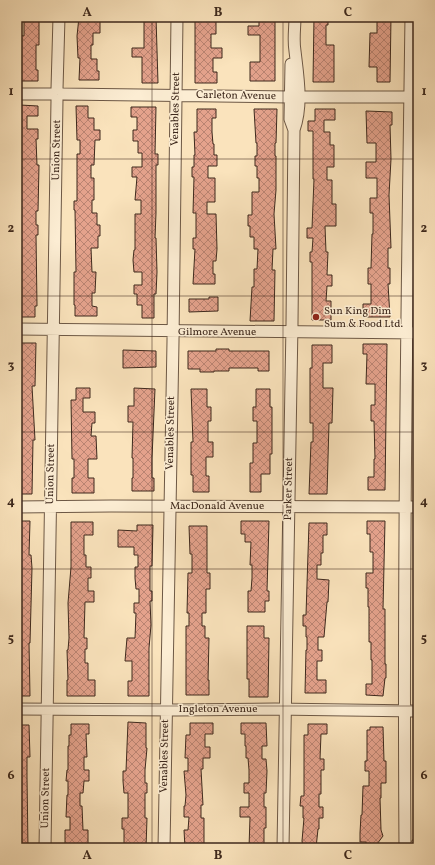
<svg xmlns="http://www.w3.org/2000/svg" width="435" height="865" viewBox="0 0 435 865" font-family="Vollkorn,serif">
<defs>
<pattern id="building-cross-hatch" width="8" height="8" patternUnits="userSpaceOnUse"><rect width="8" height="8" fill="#e4a28c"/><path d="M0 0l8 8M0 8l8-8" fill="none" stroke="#ba8472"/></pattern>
</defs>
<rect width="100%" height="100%" fill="#fae3bc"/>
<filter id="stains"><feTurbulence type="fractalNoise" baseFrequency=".005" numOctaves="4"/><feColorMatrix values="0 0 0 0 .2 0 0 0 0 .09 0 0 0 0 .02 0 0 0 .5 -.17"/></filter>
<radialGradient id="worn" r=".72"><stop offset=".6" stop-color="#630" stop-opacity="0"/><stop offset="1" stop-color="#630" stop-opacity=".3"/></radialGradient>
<path fill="url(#building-cross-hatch)" stroke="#3e291d" d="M24,17H39V45H36V70H38V81H17V35L24,36Z
M79,17H100V33H93V45H91V59H97V71H99V80H79L80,58H78L77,36Z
M144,17H156L158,83H142V57H132V48H144Z
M195,17H216V34H211V48H222V58H213V72H217V83H195Z
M259,17H275V81H250V62H260V35H248V26H259Z
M314,17H328V25H326V45H334V82H313Z
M377,17H391L390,82H377V67H369L370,33H377Z
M20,105L38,106V116H27V129H38V139H36L37,165H39L38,211H36V225H38V235H36L37,306H35V317H17V266H19V249H21V235H17V154H20V139L19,127H17V118H20Z
M76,106H88V118H94V130H100V140H95L94,165H91V178H94V200H92V213H97V225H100V236H98V248H91L92,272H96L95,293H92V306L97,307V316H75V305H74V272H76L75,210H74V201H77V154H80V140H77Z
M131,107H156L155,154H158V165H156V213L155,238H156L157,272L156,294H154V318H142V305H137V294H134V285H142V272H134L133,260L134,250H135V214H141V200H135L137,177H132V167H142V153H138V141H133V130H137V117H131Z
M197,109H216V118H212V132L213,144H214V155H217V166H208V178H215V202H207V214H216L217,249L216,261H213V274H215V284H193L195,249H193V238H196V213H193L194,177H192V167H194V155H195L194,132H197Z
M254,109H277L276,143H275V156H276V190L274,214L276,249H273L272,270H275L274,321H250L252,287H254V269H257L258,249H254V237H250V226H248V215H252V192H259V178H257V166H255V156H257V143H256Z
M315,109H335V120H324V132H330V145H334V167H327V180H332V204H336V226H325L326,252H328L327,275H332V286H327L326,301H331V320H312V262H310V252H312L313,238H307V228H312L314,179H313V131H308V121H315Z
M366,111L392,112V125H390L391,159L389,195L391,248H388V268H390V284H388L390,317H363V304H371V284H368V268H371L372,234H373V213H370V198H377V178H366V162H376V143H367Z
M209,297H218V311L189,312V299H209Z
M17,343H36L35,386H32L35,440H33L32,494H17Z
M363,344H387L385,490H368V477H374V459H375L374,421H371V405H375V384H366L367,354H363Z
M312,345H332V363H323V388H333L332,423H329L327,494H309L311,442H313V423H310V368H312Z
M216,349H229V351H269V371H258V368H229V371H214V372H200V369H188V351H216Z
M123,350L156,351V367L123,368Z
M76,388H90V398H83V412H95V423H92L91,436H96L97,459H88V478H94V493H72V478H74V459H72L71,400H76Z
M134,388L155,389L152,458V478H154V491H132V478H133V458H132L133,422H128V406H134Z
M191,389H207V407H211V421H208V442H213V457H206V476H209V492H193V475H191V442H193Z
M256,389H270V407H272V454H270V474H261V492H250V463H253V443H257V421H253V407H256Z
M17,521H30L29,555H31L32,568L30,643H29L30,696H17Z
M241,521H269L267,591H269V601H265V612H248V591H251L252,578V565H250L251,542H245V534H241Z
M367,521H385L383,609H385V664H386V678H385L383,696L366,695V684H372V660H371V642H369V607H368V588H366V573H373V552H370V534H367Z
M71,522H93V535H84V555H86V567H91V578H88V591H94V602H85L84,638H87V649H85V663H88V680H95V696H67V680H68L67,650H68L69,638L68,603L71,567Z
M309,523H327V535H323V553H321V565H317V579L329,580L328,602H327L324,637H318V650H322V661H317V680H326V693H305L306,650H307V637H306V626H303V615H306Z
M137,525H153L152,566H150V591H152V601H150L151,625L149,648V696H128V681H132V661H125L127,638H135L136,613H134V603H139V589H136L135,578V567H138V555H134V547H118V530L137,531Z
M189,526H207V573H210V589H206V613H202V626H205V638H209L208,680H209V695H186V626H189V613H187L188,573H192V554H190Z
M247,626H264V638H269L268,697H249V679H247Z
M128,722L146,723V748H147L145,770V783H147V793H145V818H147L146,848H124V829H122V818H128V793H124L123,781V771H126Z
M190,723H213V734H205V747H210V758H203V769H201L203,805H201V818H204V848H185L184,830H188L189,817H184V806H185L186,795L184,771H188V758H185L186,735H190Z
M241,723H266L267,746H262V759H266L267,771L266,793H264V807H266V828H264V848H249L250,817H240V807H249V793H244V783H249V770L248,758H246V746H245V734H241Z
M71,724H89V734H86L87,757H84V770H89V781H84L83,793H80V806H82L83,830H88V848H65V830H70V817H66L67,795H68V781H66L67,770H68V746H69V735H71Z
M308,724H327V734H321L320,759H324V770H321V794H319V807H323V818H319V829H318L316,848H303L302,841L304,818H303V806H300L301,796H304V735H308Z
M17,725H29L30,757H27V777L28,848H17Z
M370,727H383L384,761H386V783H381V798H380L381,830L383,836L374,848H366V842H360V833L361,815H362L363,786H369V771H365V761H367V730H370Z"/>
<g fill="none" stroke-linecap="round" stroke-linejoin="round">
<g stroke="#6d5845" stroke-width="13">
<path id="minor" d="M291,64L290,119L294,130
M57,89L59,17
M17,94H52
M63,94L289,97
M299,97H418
M17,329L418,333
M17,507L111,506L418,507
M17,709L176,710L275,709L418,711
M45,848L57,100
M164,848L173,341L177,17
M283,848L292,324L294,130C303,105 298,77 295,51C293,40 295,28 295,17
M405,848C403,571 407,294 411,17
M414,848L418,843"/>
</g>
<use href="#minor" stroke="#fcedd3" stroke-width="11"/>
</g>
<path fill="none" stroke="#3e291d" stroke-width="1" stroke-opacity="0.55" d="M152,17V848M283,17V848M17,159H418M17,296H418M17,432H418M17,569H418M17,706H418"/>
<circle fill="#8f2418" stroke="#fcedd3" stroke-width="1.5" cx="316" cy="317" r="4"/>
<g text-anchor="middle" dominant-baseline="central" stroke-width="3" stroke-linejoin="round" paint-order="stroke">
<g font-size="11" fill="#3e291d" stroke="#fcedd3">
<text transform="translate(236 96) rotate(1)">Carleton Avenue</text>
<text transform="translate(176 109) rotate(-89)">Venables Street</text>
<text transform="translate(57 150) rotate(-89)">Union Street</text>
<text x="217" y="332">Gilmore Avenue</text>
<text transform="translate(171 433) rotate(-89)">Venables Street</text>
<text transform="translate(51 474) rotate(-89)">Union Street</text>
<text transform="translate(289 489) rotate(-89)">Parker Street</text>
<text x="217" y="506">MacDonald Avenue</text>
<text x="218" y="709">Ingleton Avenue</text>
<text transform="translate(165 756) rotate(-89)">Venables Street</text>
<text transform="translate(46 798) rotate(-89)">Union Street</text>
</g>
<g font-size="11" fill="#3e291d" stroke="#fcedd3" text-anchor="start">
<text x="324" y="311">Sun King Dim<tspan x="324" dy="13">Sum &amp; Food Ltd.</tspan></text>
</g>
</g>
<rect width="435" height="865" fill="none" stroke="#fae3bc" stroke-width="44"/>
<rect x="22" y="22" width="391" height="821" fill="none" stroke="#3e291d" stroke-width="1.5"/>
<g font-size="13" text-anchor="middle" font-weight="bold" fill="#3e291d">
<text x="87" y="16">A</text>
<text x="218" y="16">B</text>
<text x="348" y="16">C</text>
<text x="11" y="95">1</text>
<text x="424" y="95">1</text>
<text x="11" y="232">2</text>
<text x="424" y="232">2</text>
<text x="11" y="369">3</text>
<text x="424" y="369">3</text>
<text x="11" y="505">4</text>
<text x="424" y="505">4</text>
<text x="11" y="642">5</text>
<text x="424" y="642">5</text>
<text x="11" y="779">6</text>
<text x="424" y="779">6</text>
<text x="87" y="859">A</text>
<text x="218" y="859">B</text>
<text x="348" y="859">C</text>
</g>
<rect width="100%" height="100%" filter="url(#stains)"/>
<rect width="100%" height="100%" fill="url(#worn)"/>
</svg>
